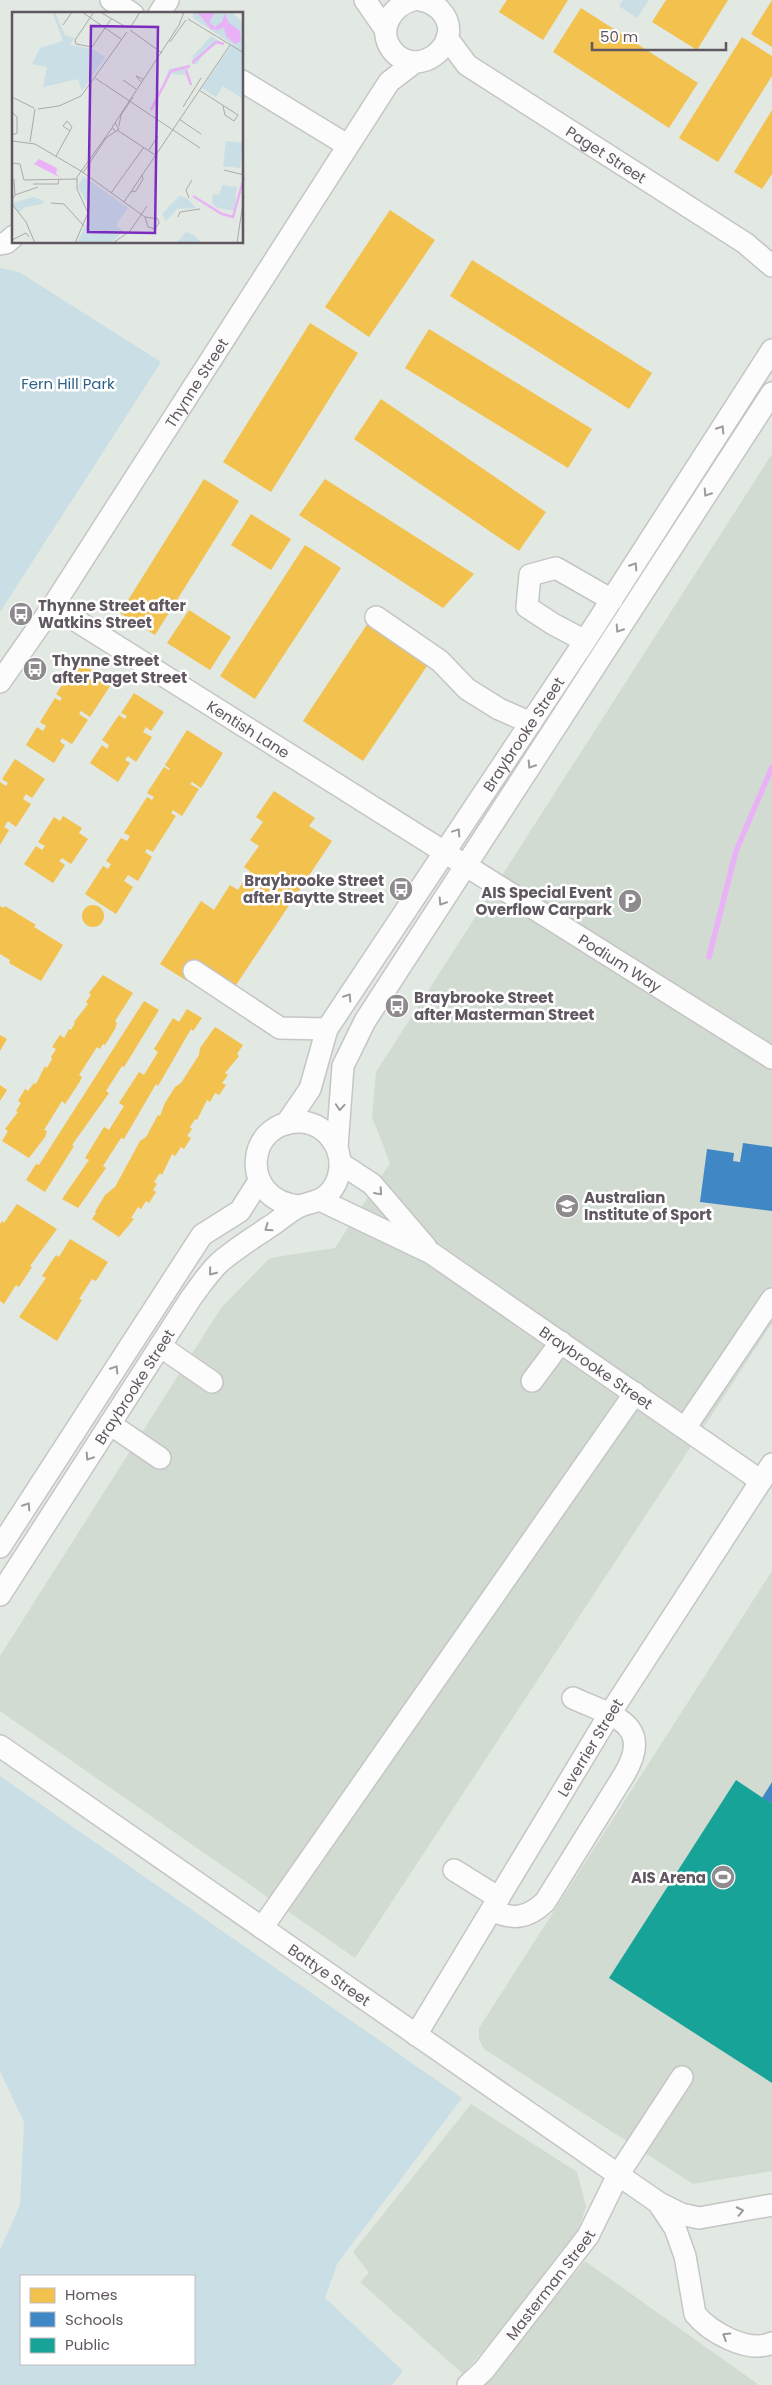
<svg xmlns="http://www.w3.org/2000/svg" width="772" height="2385" viewBox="0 0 772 2385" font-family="Poppins,sans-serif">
<rect width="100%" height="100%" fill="#e2e8e2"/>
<path fill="#d1dbd2" d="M772,454V1323L355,1958L0,1711V1656L221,1308L270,1258L335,1248L390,1163L372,1117L376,1072Z
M772,1571V2171L693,2184L484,2049L479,2039V2028Z
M471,2104L577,2172L586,2207L576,2236L530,2298L463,2374L360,2282L369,2273L353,2252Z
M585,2261L759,2385H477L500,2365Z"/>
<path fill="#cadee5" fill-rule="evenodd" d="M623,0H649L637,18L619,6Z
M0,268L19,272L161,362L0,612Z
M0,1776L462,2098L337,2264L325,2298L403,2371L392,2385H0V2250L20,2205L24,2122L0,2071ZM194,2276V2364H21V2276Z"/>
<path fill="#f2c14e" d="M507,0H568L543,40L499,12Z
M666,0H728L697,50L652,22Z
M772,0V47L751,34Z
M581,8L698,83L669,128L553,52Z
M742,37L772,56V76L718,162L679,138Z
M772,110V174L762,189L734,172Z
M390,210L435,240L369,337L325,307Z
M472,260L652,373L629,409L450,296Z
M310,323L358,353L271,492L223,462Z
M429,329L592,429L568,468L405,368Z
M381,399L546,512L519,551L354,439Z
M204,479L239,501L155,635L120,613Z
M325,479L474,574L443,608L299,515Z
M251,514L291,539L271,570L231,545Z
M305,545L341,568L255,699L220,676Z
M189,610L231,637L210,670L167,643Z
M368,623L429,663L363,761L303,721Z
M78,661L112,683L90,717L81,711L79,714L88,720L72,744L62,738L60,742L65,745L54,763L26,745L37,727L43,731L46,726L40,722L55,698L60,701L62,698L56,694Z
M134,693L164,712L151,731L146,727L143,732L152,737L136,762L128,756L125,760L130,763L118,782L90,763L102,745L107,749L109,745L102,740L119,715L125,719L127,716L121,713Z
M187,730L223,753L201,788L192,782L190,784L199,789L182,816L173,810L171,813L176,816L153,852L147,849L145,852L152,857L138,881L128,875L124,881L133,887L116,914L85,894L103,866L108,869L111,864L106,861L121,838L127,841L130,836L124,833L147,797L152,800L154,797L147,793L164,767L169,770L170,769L165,765Z
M15,759L45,779L32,798L26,794L23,799L31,804L16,827L8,821L4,827L9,830L0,845V782L6,786L8,783L2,779Z
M274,791L315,818L309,826L332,841L236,985L216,972L209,981L194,971L187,981L160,964L201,901L214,910L230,885L238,890L250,871L244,867L259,846L250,840L263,822L256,817Z
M63,816L82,828L79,833L88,839L71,864L62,858L59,861L65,865L53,883L24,864L36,846L42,850L45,846L38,842L54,817L60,821Z
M82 916a11 11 0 1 1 22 0a11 11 0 1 1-22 0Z
M0,906L4,908L5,906L36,925L34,927L63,945L41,981L9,963L10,960L0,954Z
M103,975L133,993L115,1021L117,1023L115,1029L105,1045L103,1044L100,1049L97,1047L79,1075L82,1077L79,1083L65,1104L62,1101L44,1130L47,1131L45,1137L29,1158L2,1141L8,1131L5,1129L18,1112L16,1111L21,1103L18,1101L25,1089L28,1091L34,1083L36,1084L45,1066L47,1068L52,1059L51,1057L56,1049L52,1047L60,1035L64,1038L69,1029L71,1030L75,1023L74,1022L88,1004L86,1002L91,995L89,993Z
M144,1001L159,1010L124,1067L122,1066L106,1091L109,1093L72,1145L74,1146L45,1192L26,1180L36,1164L39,1165Z
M187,1009L202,1018L193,1031L191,1029L158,1086L156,1084L124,1139L121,1138L103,1166L106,1168L78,1208L62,1199L89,1160L85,1158L104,1127L109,1130L124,1106L119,1103L139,1072L144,1075L158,1052L154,1049L173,1018L179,1022Z
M215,1027L243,1045L237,1054L239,1056L225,1073L228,1075L222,1083L226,1085L219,1095L215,1093L210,1102L207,1100L197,1120L195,1119L190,1127L192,1129L187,1136L191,1138L184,1149L181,1147L175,1156L172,1154L162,1175L160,1173L154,1182L157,1184L153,1190L156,1192L149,1203L146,1201L141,1209L138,1207L131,1218L134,1219L119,1237L92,1219L96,1213L95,1212L105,1195L115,1187L140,1141L146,1137L158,1115L160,1116L165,1103L175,1087L181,1083L199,1055L200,1048Z
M0,1035L7,1039L0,1051Z
M0,1085L7,1090L0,1101Z
M17,1204L57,1229L30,1266L32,1267L19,1287L16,1285L4,1304L0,1301V1224L2,1221L4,1223Z
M70,1239L108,1262L96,1281L92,1279L79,1299L82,1300L57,1341L19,1317L46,1278L42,1276L56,1255L59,1257Z"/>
<path fill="#3f88c5" d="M743,1143L772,1147V1211L700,1202L707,1149L734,1153L733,1161L740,1162Z
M772,1782V1804L762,1798Z"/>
<path fill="#17a398" d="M736,1780L772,1804V2083L609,1978Z"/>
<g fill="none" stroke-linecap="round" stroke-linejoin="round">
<path stroke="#eab2f6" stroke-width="5.5" d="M709,957L736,851L772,767"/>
<g stroke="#c6c5c6" stroke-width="24">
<g id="minor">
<path d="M111,0L133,14"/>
<path d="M365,0L385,29"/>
<path d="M413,0C391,6 377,30 392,50C418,83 469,40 440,10C435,5 428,1 420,0"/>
<path d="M159,14L168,0"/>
<path id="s1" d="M447,38L467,65L745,243L772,266"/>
<path d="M242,81L347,145"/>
<path d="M0,244L6,243L14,236"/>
<path id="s2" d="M53,606L772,1058"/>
<path d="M376,617L440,661L467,689L499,709L531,723"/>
<path d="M585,641L553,624L527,607L530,575L556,568L612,600"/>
<path id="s3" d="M0,682L53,606L389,82L415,62"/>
<path d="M194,971L280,1028L327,1029"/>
<path id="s4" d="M286,1124L310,1089L327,1029L585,641L772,350"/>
<path d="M337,1147L343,1066L365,1021L772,393"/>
<path d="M340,1163L372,1184L426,1247"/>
<path id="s5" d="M320,1200L431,1253L761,1481"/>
<path d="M160,1346L212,1382"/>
<path d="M532,1381L561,1342"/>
<path d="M110,1424L160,1458"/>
<path d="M685,1428L772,1299"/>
<path d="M0,1547L202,1235L240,1211L259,1181"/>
<path id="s6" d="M0,1595L191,1298C200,1286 209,1272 220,1262C235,1249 253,1238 269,1227C279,1221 288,1212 298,1207C308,1202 319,1203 328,1194C342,1180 344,1158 333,1141C327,1131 315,1123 302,1122C245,1119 238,1200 299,1206"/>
<path id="s7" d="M0,1746L659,2203L681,2214L699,2218L772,2205"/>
<path d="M454,1870L499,1898"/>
<path d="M492,1910C512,1920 527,1919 545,1902L624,1775C655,1723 612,1716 573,1698"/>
<path d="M262,1928L635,1393"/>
<path id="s8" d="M416,2035L609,1715L772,1464"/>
<path d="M659,2204L675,2228L685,2256L695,2314C710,2332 748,2354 772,2343"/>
<path id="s9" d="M468,2385L484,2370L588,2236L618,2175L682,2077"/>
</g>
</g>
<use href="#minor" stroke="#fbfcfb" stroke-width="21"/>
</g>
<defs><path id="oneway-chevron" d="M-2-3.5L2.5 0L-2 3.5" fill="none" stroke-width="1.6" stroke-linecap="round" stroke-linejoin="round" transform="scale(1.25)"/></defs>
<g stroke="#9e999f">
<use href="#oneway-chevron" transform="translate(721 429) rotate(-57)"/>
<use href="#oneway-chevron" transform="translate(707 493) rotate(123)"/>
<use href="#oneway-chevron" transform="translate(634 566) rotate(-57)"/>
<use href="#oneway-chevron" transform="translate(619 629) rotate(123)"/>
<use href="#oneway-chevron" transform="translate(531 765) rotate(123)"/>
<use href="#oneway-chevron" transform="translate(457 832) rotate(-56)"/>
<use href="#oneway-chevron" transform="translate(442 902) rotate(123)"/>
<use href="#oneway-chevron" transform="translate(348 997) rotate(-57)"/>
<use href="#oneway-chevron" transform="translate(340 1107) rotate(94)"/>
<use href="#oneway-chevron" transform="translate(379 1192) rotate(49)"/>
<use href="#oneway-chevron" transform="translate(268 1228) rotate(145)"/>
<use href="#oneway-chevron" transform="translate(212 1272) rotate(129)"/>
<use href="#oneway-chevron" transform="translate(115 1369) rotate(-57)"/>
<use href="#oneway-chevron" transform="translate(89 1457) rotate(123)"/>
<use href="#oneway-chevron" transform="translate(27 1506) rotate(-57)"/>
<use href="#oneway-chevron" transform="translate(740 2211) rotate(-12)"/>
<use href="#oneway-chevron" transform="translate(726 2336) rotate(-148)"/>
</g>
<defs>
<g id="bus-disc" transform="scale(1.25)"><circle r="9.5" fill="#8e8a8e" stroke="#fff"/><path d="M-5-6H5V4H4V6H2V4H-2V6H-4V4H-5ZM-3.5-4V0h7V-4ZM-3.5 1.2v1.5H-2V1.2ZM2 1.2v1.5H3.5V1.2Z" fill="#fff"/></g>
<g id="parking-disc" transform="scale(1.25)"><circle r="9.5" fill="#8e8a8e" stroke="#fff"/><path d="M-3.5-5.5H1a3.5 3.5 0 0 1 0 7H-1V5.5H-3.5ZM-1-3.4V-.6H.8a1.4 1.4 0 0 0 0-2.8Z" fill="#fff"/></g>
<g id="university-disc" transform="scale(1.25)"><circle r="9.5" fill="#8e8a8e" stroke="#fff"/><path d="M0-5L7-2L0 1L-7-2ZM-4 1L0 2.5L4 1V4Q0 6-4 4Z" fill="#fff"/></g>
<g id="stadium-disc" transform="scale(1.25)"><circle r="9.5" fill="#8e8a8e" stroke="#fff"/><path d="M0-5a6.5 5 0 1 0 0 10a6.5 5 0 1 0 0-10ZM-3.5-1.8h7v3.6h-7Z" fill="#fff"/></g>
</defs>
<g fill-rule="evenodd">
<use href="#bus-disc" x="21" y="614"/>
<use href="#bus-disc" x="35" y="669"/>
<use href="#bus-disc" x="401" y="889"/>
<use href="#parking-disc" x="630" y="901"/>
<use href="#bus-disc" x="397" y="1006"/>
<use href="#university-disc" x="567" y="1206"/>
<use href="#stadium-disc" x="723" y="1877"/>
</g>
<g text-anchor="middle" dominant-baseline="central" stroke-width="5" stroke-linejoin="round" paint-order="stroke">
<g font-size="15" fill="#605761" stroke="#fff">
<text stroke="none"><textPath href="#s1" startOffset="199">Paget Street</textPath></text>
<text stroke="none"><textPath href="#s3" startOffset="358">Thynne Street</textPath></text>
<text stroke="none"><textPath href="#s2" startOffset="231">Kentish Lane</textPath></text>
<text stroke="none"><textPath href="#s4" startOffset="459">Braybrooke Street</textPath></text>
<text stroke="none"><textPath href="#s2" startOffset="670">Podium Way</textPath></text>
<text stroke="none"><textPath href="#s5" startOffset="324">Braybrooke Street</textPath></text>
<text stroke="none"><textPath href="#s6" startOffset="248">Braybrooke Street</textPath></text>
<text stroke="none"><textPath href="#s8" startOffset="336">Leverrier Street</textPath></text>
<text stroke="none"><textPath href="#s7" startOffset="401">Battye Street</textPath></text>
<text stroke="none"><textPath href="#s9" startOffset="130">Masterman Street</textPath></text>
</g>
<g font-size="15" fill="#2e628a" stroke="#fff">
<text x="68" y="383">Fern Hill Park</text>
</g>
<g font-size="15" font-weight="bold" fill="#605761" stroke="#fff" text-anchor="start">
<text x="38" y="605">Thynne Street after<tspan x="38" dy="17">Watkins Street</tspan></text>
<text x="52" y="660">Thynne Street<tspan x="52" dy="17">after Paget Street</tspan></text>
<text x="384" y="880" text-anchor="end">Braybrooke Street<tspan x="384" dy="17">after Baytte Street</tspan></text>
<text x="612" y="892" text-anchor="end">AIS Special Event<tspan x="612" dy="17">Overflow Carpark</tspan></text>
<text x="414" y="997">Braybrooke Street<tspan x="414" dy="17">after Masterman Street</tspan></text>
<text x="584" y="1197">Australian<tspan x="584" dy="17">Institute of Sport</tspan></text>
<text x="706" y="1877" text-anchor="end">AIS Arena</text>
</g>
</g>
<g transform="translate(12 12)">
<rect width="231" height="231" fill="#e2e8e2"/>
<path d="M37,0H43L53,23L62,26L58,33L81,37L93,45L70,79L66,67L31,75L35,55L20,52L28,36L51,29L41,2ZM219,0L231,11V87L211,74L204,85L190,76L220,32L181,6V1ZM199,24L208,30L194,37L185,52H180L181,44ZM172,54H178L173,63L159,62L151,73L157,57ZM214,129L231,131L228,156L211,154ZM71,164L116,196L104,213L111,219L99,231H65L78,204V197L66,175ZM210,173L225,175L222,199L206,196L200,191L201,182L207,183ZM167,184L175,186L184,196L165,197L154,209L150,202ZM22,185L32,189L31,192L13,195L7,200L0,191ZM174,220L182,223L189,231H165Z" fill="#cadee5"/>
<path d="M185,0H203L197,10L203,15L210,10L213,1L216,10L228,19L229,29L223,32L214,24L212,15L207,18L199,17ZM27,147L45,156L44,162L49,166L22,152Z" fill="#eab2f6"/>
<path fill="none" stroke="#eab2f6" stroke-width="2.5" d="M180,51L204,30L212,32M174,58L179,73M139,98L159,59L178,54M181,184L210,202L221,205L232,165"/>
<path fill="none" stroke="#aaa" stroke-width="1" d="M70,0L109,27M82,0L63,28L64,32L80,35L99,7M88,0L114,15M176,7L232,41M51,13L60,0M118,16L128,0M118,18L150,41M158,30L174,8M83,66L188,136M111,68L124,77M129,70L124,64L131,67M187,78L226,103L222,109L213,103L211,94M0,85L22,96M171,95L189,66M26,97L47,94L69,84L115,20M0,100L5,105V121L0,123M167,107L189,122M103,111L167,13L172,0M107,114L109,103L121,85M105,118L143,143M0,129L23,132L69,159L133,205L146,207L147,211L143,217L136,215L133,205M18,130L23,97M137,138L146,124M44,144L60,115L55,109L51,114L58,119M0,151L8,152L12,168L65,167M212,158L232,163M71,161L94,126L107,117L103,111L100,115L103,119M2,167L3,183M21,172H46L47,167M119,180L124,179L131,167L130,163M99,181L132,135M177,186L174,178L180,168M0,188L3,183L26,175M112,190L218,33M39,191L52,192L72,214M0,192L14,210L23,231M166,205L168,200L188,197M0,228L14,221L17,225M63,231L76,201L65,177V165L100,116M101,231L118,219L135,194M225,231L232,184"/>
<path fill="#7b2cbf" fill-opacity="0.15" stroke="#7b2cbf" stroke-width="2.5" d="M79,14L146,15L143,221L76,220Z"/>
<rect width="231" height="231" fill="none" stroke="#605761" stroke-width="2.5"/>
</g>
<rect x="20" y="2275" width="175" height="90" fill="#ffffff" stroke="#bfbcc0"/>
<rect x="30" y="2288" width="25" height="15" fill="#f2c14e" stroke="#bfbcc0"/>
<text x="65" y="2300" font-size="15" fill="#605761">Homes</text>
<rect x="30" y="2312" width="25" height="15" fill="#3f88c5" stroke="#bfbcc0"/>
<text x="65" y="2325" font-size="15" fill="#605761">Schools</text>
<rect x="30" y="2338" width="25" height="15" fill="#17a398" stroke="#bfbcc0"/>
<text x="65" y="2350" font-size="15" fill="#605761">Public</text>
<path d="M592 42v8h134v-8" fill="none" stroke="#605761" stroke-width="2.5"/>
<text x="600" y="42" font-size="15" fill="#605761" stroke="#ffffff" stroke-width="4" paint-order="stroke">50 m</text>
</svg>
